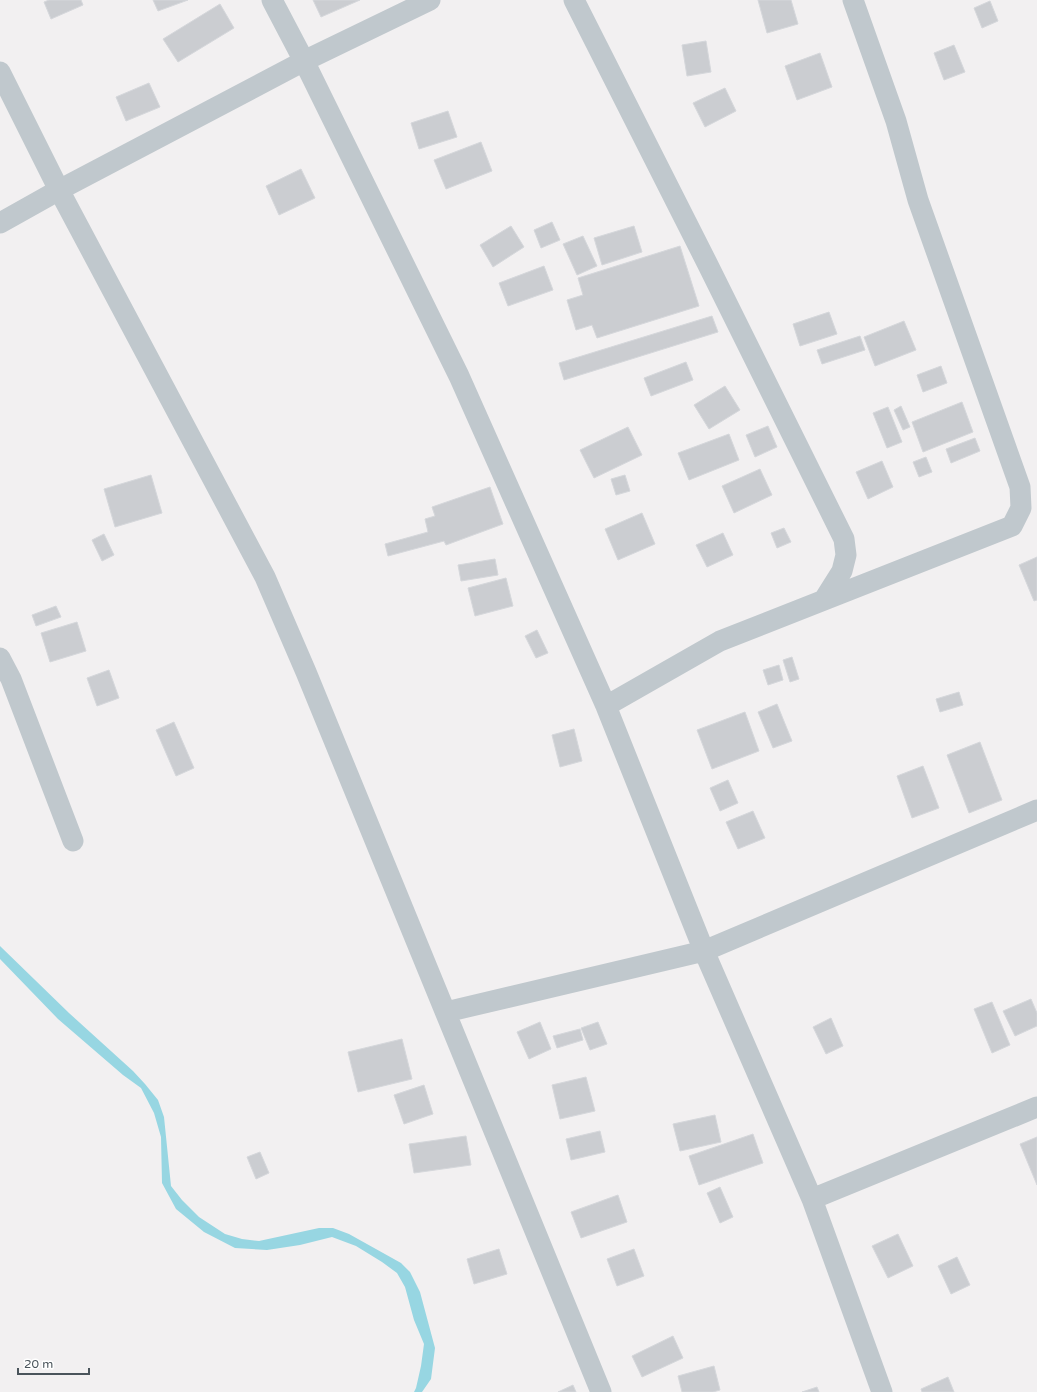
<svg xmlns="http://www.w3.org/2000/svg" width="1037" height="1392" viewBox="0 0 1037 1392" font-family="'Varela Round',sans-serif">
<rect width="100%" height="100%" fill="#f2f0f1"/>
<path fill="#97d6e2" d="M0,946L69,1013L133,1071L145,1084L158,1100L164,1117L171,1186L182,1200L199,1217L225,1234L242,1239L259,1241L319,1228H333L349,1234L401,1263L410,1272L420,1292L435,1348L431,1379L422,1392H414L416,1388L421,1366L424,1344L414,1320L405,1287L397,1273L382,1262L356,1246L332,1237L300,1245L267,1250L235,1248L204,1232L176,1209L162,1183L161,1137L154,1113L141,1088L123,1075L58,1019L0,959Z"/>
<path fill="#cbcdd1" stroke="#d5d7db" d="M49,0H81L83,5L51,19L44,2Z
M153,0H188L158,11Z
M313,0H360L321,17Z
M758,0H791L798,24L767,33Z
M990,1L998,21L982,28L974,8Z
M220,4L234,28L178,62L163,39Z
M706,41L711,72L687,76L682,45Z
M954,45L965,72L944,80L934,53Z
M820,53L832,87L797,100L785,66Z
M149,83L160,107L126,121L116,97Z
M725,88L736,111L705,127L693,103Z
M448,111L457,137L419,149L411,123Z
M481,142L492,171L446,189L434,160Z
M301,169L315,198L279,215L266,186Z
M552,222L560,240L541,248L534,230Z
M511,226L524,247L493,267L480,245Z
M634,226L642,252L602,265L594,238Z
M583,236L597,266L577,275L563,244Z
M680,246L699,306L597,338L592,325L576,330L567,300L583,295L578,278Z
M544,266L553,290L508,306L499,283Z
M829,312L837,334L800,346L793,324Z
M712,316L718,332L564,380L559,363Z
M904,321L916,350L875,366L864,337Z
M860,336L865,350L822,364L817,350Z
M686,362L693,380L651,396L644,378Z
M941,366L947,383L923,392L917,375Z
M725,386L740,410L709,429L694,405Z
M962,402L973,432L923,452L912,422Z
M901,406L910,427L903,430L894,410Z
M888,407L902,442L887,448L873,413Z
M768,426L777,447L755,457L746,435Z
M628,427L642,455L594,478L580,450Z
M729,434L739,460L689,480L678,453Z
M975,438L980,451L951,463L946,449Z
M926,457L932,472L919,477L913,462Z
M882,461L893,487L868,499L856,472Z
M760,469L772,495L734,513L722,486Z
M151,475L162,513L115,527L104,489Z
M625,475L630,491L616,495L611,479Z
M490,487L503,524L446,545L444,541L388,556L385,544L428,532L425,519L435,516L432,507Z
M642,513L655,544L618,560L605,529Z
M784,528L791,542L777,548L771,533Z
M723,533L733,555L707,567L696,545Z
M104,534L114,555L102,561L92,540Z
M1037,557V600L1034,601L1019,565Z
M495,559L498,575L461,581L458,565Z
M506,578L513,606L475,616L468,588Z
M56,606L61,617L36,626L32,615Z
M77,622L86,651L50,662L41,633Z
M537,630L548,653L536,658L525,636Z
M792,657L799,679L790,682L783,660Z
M779,665L783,680L768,685L763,670Z
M109,670L119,698L97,706L87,678Z
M959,692L963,705L940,712L936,699Z
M777,704L792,741L773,748L758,712Z
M745,712L759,751L712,769L697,730Z
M174,722L194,768L176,776L156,730Z
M574,729L582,761L560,767L552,735Z
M980,742L1002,800L969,813L947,755Z
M923,766L939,808L912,818L897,776Z
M728,780L738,803L720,811L710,788Z
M753,811L765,838L738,849L726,822Z
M1031,999L1037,1013V1026L1015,1036L1003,1011Z
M992,1002L1010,1045L992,1053L974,1009Z
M831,1018L843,1046L826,1054L813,1027Z
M540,1022L551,1049L529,1059L517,1032Z
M598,1022L607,1044L590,1050L581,1028Z
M580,1029L583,1040L557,1048L553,1036Z
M402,1039L412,1079L358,1092L348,1052Z
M586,1077L595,1111L560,1119L552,1085Z
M424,1085L433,1114L404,1124L394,1095Z
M715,1115L721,1142L680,1151L673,1124Z
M600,1131L605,1152L571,1160L566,1139Z
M753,1134L763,1163L699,1185L689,1156Z
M466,1136L471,1165L414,1173L409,1144Z
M1037,1137V1185L1020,1144Z
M260,1152L269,1173L256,1179L247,1157Z
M720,1187L733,1217L720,1223L707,1193Z
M618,1195L627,1222L581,1238L571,1212Z
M898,1234L913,1266L888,1278L872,1246Z
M499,1249L507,1274L474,1284L467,1259Z
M634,1249L644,1276L617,1286L607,1259Z
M957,1257L970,1285L951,1294L938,1266Z
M673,1336L683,1358L642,1377L632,1356Z
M714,1366L720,1390L713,1392H682L678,1376Z
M948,1377L954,1392H922L921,1389Z
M573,1385L576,1392H558Z
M817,1387L819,1392H802Z"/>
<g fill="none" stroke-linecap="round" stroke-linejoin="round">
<path stroke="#c0c8cd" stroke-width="21" d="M272,0L304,61L459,376L606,706L704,951L812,1199L882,1392
M574,0L707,263L844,539L846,555L842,571L825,598
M0,72L59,190L265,577L306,672L601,1392
M0,223L59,190L304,61L430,0
M0,658L11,679L73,841
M606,706L720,641L1012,526L1021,508L1020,487L918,200L896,121L853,0
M446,1012L704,951L1037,810
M812,1199L1037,1107"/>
</g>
<path d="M18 1368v6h71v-6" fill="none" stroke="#4a545b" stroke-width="2"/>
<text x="24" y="1368" font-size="12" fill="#4a545b" stroke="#ffffff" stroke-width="3" paint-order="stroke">20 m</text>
</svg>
